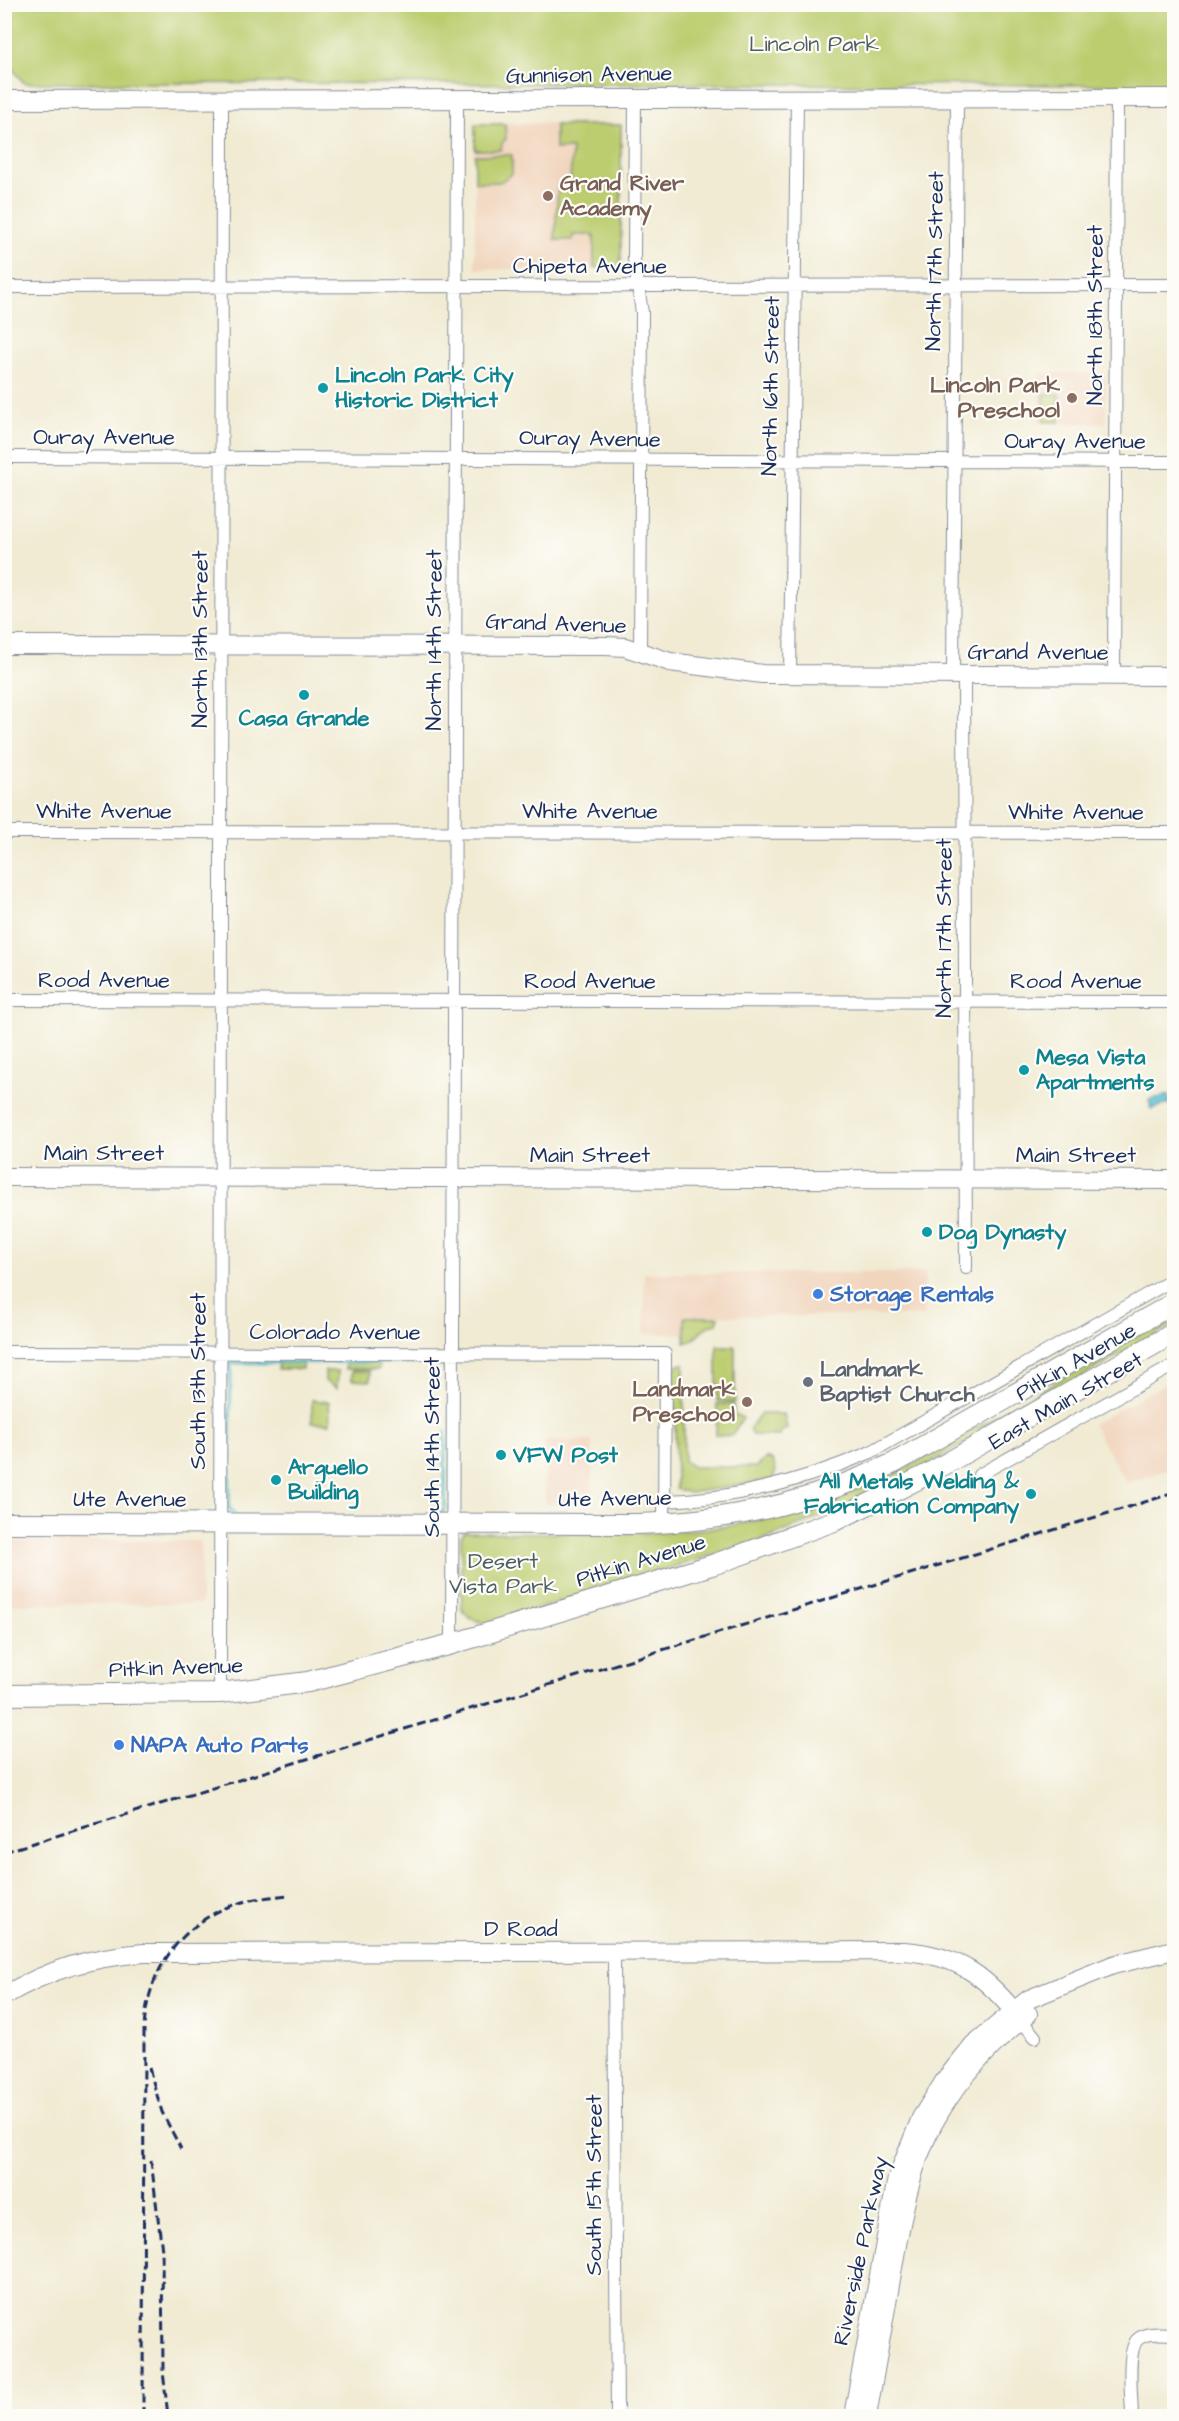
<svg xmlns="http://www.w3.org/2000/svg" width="1179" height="2421" viewBox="0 0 1179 2421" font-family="'Architects Daughter',sans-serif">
<rect width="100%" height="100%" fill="#fdfcf7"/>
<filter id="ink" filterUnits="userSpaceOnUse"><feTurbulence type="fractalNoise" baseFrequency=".0167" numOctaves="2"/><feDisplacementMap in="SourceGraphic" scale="12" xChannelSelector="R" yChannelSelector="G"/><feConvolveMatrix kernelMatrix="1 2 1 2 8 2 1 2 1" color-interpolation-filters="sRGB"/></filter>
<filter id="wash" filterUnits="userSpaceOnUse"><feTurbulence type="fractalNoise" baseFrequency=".008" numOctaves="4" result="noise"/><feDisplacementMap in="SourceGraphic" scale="24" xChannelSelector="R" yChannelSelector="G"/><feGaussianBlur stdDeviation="1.35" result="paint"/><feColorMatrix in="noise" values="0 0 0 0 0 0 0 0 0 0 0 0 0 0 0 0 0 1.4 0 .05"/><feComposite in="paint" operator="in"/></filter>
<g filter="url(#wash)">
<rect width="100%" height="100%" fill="#f1ebd3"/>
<path fill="#f1d5bd" d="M475,123L622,124V269H475Z
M1039,373L1106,374V423H1039Z
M644,1273H925V1316H685L684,1334H644Z
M1174,1379V1468L1126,1483L1092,1424Z
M545,1441H592V1504H545Z
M5,1541H201V1604H5Z"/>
<path fill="#bccd70" stroke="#6c7e67" stroke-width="1.5" d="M4,5H1174V85L24,83L5,60Z
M475,124H505L506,139L502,143L501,150H475Z
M555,125H621V268H594V235H573V240H555L558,184H570L572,149H555Z
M475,155H512V174L500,182H475Z
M1044,394H1059V422H1044Z
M1174,1314V1324L881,1491L771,1537L488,1624L469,1618L462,1609L461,1537L464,1532C540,1532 618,1537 694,1530C768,1524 841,1500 908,1467Z
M685,1317H719L717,1323C699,1326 700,1340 685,1343Z
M717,1346H735V1402L717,1401Z
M278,1362H302V1369H278Z
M346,1362H378L379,1369H345Z
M684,1364V1461L693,1467H757L766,1458L773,1461L776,1471L772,1480L690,1493L676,1489L674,1370L678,1365Z
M325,1371H338L337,1388L325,1381Z
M352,1371H370V1381L352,1380Z
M312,1400L329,1402L330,1423H312Z
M717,1404H734V1414L743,1418L731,1436L716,1435Z
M761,1414H784L787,1428L781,1432L780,1436L752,1435L749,1429Z"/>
<path fill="#4fbbca" stroke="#357594" stroke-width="1.5" d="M1168,1095L1170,1103L1151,1109L1149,1100Z"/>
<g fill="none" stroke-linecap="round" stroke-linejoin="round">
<path stroke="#4fbbca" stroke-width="3" d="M235,1514L229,1508L231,1363L438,1362L444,1366L446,1372
M436,1514L443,1512L445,1507V1432"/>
</g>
</g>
<g filter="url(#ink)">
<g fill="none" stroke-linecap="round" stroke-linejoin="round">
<g stroke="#868d98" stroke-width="14">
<path id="street" d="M635,98L634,259L642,313L640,651
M4,287L1174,285
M4,457L1174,462
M790,674L797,98
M953,676L957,98
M964,676L966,1268
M1114,676L1117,98
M4,832L1174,833
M4,1000L1174,1002
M4,1352L665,1354L664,1523
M979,1475L1174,1365
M665,1501C737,1499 806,1480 871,1452L1174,1279
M452,1644L457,101
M220,1693L222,101
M614,1953L617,2416
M1021,2020L1035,2037
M1132,2416C1132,2399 1126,2353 1137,2340C1146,2331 1163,2334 1174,2334"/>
</g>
<g stroke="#868d98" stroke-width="20">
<path id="secondary" d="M4,100L1174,98
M4,645L606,646L625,647L670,662L762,674L1174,676
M4,1177L1174,1180
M4,1996C49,1969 92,1957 144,1953L904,1951C960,1955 988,1978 1021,2020
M853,2416L897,2178L921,2118L945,2080L973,2045L1029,1999L1113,1965L1174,1950
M867,2416C875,2369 884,2321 892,2273C901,2222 909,2170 933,2124C957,2080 990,2045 1028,2014"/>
</g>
<g stroke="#868d98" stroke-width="22">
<path id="primary" d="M4,1523L637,1524C734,1521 806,1504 894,1463L1174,1303
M4,1695L220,1693L308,1682L452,1644L715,1564L834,1521L873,1502L928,1474L1174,1333"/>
</g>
<use href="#street" stroke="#fff" stroke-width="12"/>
<use href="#secondary" stroke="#fff" stroke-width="18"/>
<use href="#primary" stroke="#fff" stroke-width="20"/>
<path stroke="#1b2f5e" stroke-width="3" stroke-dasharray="9 4.5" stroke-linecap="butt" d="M4,1852L1174,1493
M149,2068L162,2112L181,2149
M151,2160L162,2251L163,2371L168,2416
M143,2416L144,2030C146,1975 179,1924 233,1905C250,1899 269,1897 288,1895"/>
</g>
</g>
<g fill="#8d6e63" stroke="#fdfcf7" stroke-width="2">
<circle cx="548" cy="196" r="6"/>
<circle cx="1072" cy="398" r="6"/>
<circle cx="747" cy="1402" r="6"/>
</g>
<g fill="#0f9aa8" stroke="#fdfcf7" stroke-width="2">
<circle cx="323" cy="388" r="6"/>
<circle cx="304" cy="695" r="6"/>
<circle cx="1024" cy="1070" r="6"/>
<circle cx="927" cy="1232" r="6"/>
<circle cx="501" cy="1455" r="6"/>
<circle cx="276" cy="1480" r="6"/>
<circle cx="1031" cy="1494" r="6"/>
</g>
<g fill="#3f7fe0" stroke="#fdfcf7" stroke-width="2">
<circle cx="818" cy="1294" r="6"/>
<circle cx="119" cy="1745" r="6"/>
</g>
<circle fill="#6b7280" stroke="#fdfcf7" stroke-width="2" cx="808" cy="1382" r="6"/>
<g text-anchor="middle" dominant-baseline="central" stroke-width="4.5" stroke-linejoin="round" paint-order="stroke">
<g font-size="22" fill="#4b5e63" stroke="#fdfcf7">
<text x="814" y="44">Lincoln Park</text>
<text x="503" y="1561">Desert<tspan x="503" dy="25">Vista Park</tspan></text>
</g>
<g font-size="22" fill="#1b2f5e" stroke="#fdfcf7">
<text transform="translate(589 75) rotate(-1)">Gunnison Avenue</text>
<text transform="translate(935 261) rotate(-89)">North 17th Street</text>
<text x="590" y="266">Chipeta Avenue</text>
<text transform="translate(1095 315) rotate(-90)">North 18th Street</text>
<text transform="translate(771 386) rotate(-89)">North 16th Street</text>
<text x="104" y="437">Ouray Avenue</text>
<text transform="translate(590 439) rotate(1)">Ouray Avenue</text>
<text x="1075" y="441">Ouray Avenue</text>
<text transform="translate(556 624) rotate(2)">Grand Avenue</text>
<text transform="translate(200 639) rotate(-90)">North 13th Street</text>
<text transform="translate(434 640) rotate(-90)">North 14th Street</text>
<text x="1038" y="652">Grand Avenue</text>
<text x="104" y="811">White Avenue</text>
<text x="590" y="811">White Avenue</text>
<text x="1076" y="812">White Avenue</text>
<text transform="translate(944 928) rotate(-90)">North 17th Street</text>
<text x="104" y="980">Rood Avenue</text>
<text x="590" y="981">Rood Avenue</text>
<text x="1076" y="981">Rood Avenue</text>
<text x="104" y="1153">Main Street</text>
<text x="590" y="1155">Main Street</text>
<text x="1076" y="1155">Main Street</text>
<text x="335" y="1332">Colorado Avenue</text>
<text transform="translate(1076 1362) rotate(-30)">Pitkin Avenue</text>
<text transform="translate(198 1381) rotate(-90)">South 13th Street</text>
<text transform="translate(1066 1401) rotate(-30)">East Main Street</text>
<text transform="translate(432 1447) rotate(-90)">South 14th Street</text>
<text x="130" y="1499">Ute Avenue</text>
<text transform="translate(615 1499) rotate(-1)">Ute Avenue</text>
<text transform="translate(641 1561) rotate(-17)">Pitkin Avenue</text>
<text transform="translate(176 1668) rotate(-2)">Pitkin Avenue</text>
<text x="521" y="1929">D Road</text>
<text transform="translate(594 2185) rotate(-90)">South 15th Street</text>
<text transform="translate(861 2251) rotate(-78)">Riverside Parkway</text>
</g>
<g font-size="22" font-weight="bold" fill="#785e54" stroke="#fdfcf7" text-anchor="end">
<text x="560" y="183" text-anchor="start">Grand River<tspan x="560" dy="25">Academy</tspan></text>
<text x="1060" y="385">Lincoln Park<tspan x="1060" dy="25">Preschool</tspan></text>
<text x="735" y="1389">Landmark<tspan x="735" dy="25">Preschool</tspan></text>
</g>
<g font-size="22" font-weight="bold" fill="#0d838f" stroke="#fdfcf7" text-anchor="start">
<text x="335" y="375">Lincoln Park City<tspan x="335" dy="25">Historic District</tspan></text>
<text x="304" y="718" text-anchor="middle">Casa Grande</text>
<text x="1036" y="1057">Mesa Vista<tspan x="1036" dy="25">Apartments</tspan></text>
<text x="939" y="1232">Dog Dynasty</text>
<text x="513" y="1455">VFW Post</text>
<text x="288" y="1467">Arguello<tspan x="288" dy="25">Building</tspan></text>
<text x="1019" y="1481" text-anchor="end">All Metals Welding &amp;<tspan x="1019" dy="25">Fabrication Company</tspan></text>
</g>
<g font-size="22" font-weight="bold" fill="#366cbe" stroke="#fdfcf7" text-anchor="start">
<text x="830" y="1294">Storage Rentals</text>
<text x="131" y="1745">NAPA Auto Parts</text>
</g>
<g font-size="22" font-weight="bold" fill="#5b616d" stroke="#fdfcf7" text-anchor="start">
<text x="820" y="1369">Landmark<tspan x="820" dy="25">Baptist Church</tspan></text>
</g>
</g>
<rect width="1179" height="2421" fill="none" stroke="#fdfcf7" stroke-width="24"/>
</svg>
